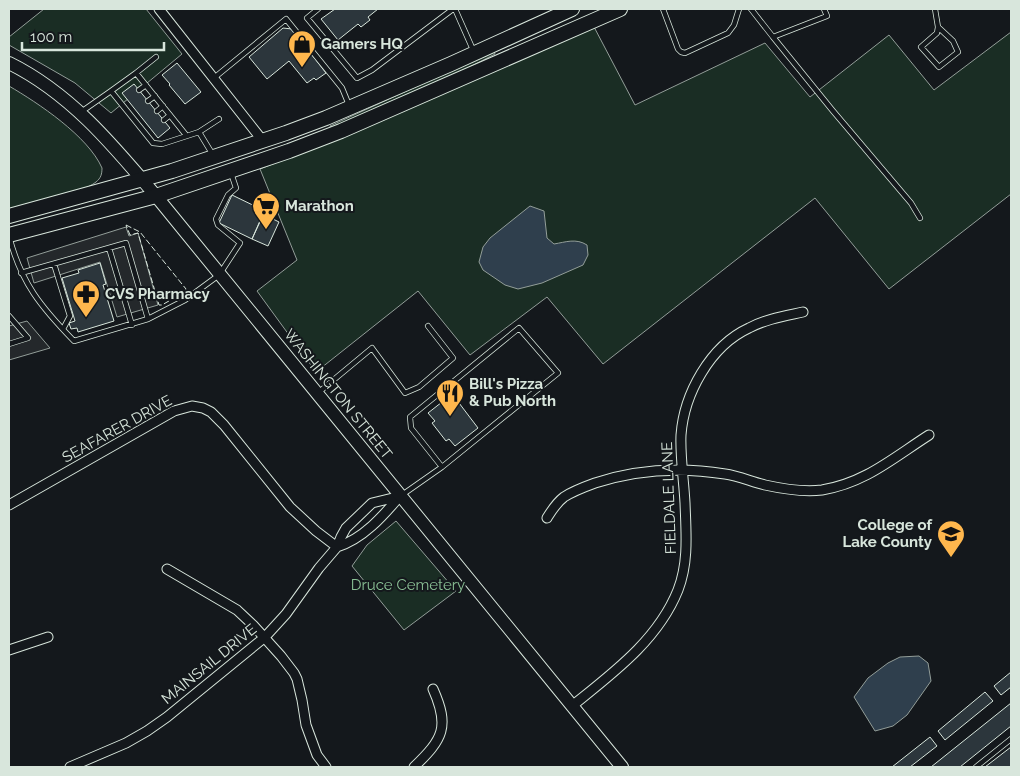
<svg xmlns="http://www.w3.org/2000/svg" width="1020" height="776" viewBox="0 0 1020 776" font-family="Raleway,sans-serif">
<rect width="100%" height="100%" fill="#14181c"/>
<path fill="#1a2d24" stroke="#939e99" d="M44,9H146L182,54L111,113L75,83L9,45V37Z
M593,25L635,105L765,43L810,97L889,35L934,90L1011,32V194L889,289L815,198L603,364L547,297L470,355L418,291L316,372L257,291L297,260L260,169L361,129Z
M494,51L495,54L450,77L331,129L330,126Z
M9,86C38,103 88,136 102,168C102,174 101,178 96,182C81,194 30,204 9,210Z
M396,521L456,591L404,630L352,566L367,545Z"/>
<path fill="#24282b" stroke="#939e99" d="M126,227L129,236L138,233L158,305L117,317L100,262L34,283L27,258Z
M27,321L50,348L9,360V326Z"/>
<path fill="#2f3f4d" stroke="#939e99" d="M530,206L544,211L547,238L554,244C566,242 576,238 587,245L588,255L583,265L542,283L518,289L505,285L483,270L479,262L483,247L490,238Z
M919,656L928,663L931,681L907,715L893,726L875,731L854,697L868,678L888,663L900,657Z"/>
<path fill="#2c363c" stroke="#d8e6dc" d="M335,9H378L368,17L370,20L361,27L358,24L338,40L321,19Z
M283,28L292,29L326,73L316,80L314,78L307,83L289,61L267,79L249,57Z
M177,63L201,92L185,104L169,85L170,84L162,75Z
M134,84L170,128L158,138L122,93Z
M232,195L265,211L252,239L219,223Z
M263,214L279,222L268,246L252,239Z
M100,263L106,284L103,285L114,321L78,332L77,328L71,329L69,323L75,321L62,278L79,273L78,270Z
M451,395L455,400L456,399L478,428L455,446L449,439L446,441L432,423L435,421L428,413Z
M1011,672V687L1001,695L994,686Z
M985,692L993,701L945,740L938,731Z
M1011,703V726L960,767H931Z
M930,737L937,746L910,767H892Z
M1011,747V767H985Z"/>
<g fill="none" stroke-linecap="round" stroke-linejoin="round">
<g stroke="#d8e6dc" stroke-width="6">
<path id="service" d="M318,9L307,18L357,78L372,70L453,9
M455,9L474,52
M663,9L678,49L681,52L685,53L728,33L734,25L739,9
M751,9L773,37L827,16L824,9
M935,9L938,27L953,41L958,52L939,67L921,47L937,33L938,27
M773,37L833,111L911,203L920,218
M136,73L156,57
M214,78L286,19L342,88L349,105
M139,90L146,85
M111,91L136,73L186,135
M148,101L155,96
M157,111L163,106
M81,112L111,91L153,143L162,144L199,132L213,155
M164,120L170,115
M199,132L219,119
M9,236C21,283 41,307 74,341L148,319L185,300L219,275L240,243L218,225L216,219L228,195L236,188L231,173
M109,248L132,325
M54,264L70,316L63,329
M21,273L126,243L148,319
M9,316L28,338L9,344
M319,392L372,348L405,393L419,387L453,358L428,326
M402,495L442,467L558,373L519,328L410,417L411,428L442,467
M976,767L1011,739"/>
</g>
<g stroke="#d8e6dc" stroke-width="11">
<path id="minor" d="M159,9L263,141
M9,505L174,411L192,406L203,408L211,412L224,425L290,507L316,531L337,547
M547,518C552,510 556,503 564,497C573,491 584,487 595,483C638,469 681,467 725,474C739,476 752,482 765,485C783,489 804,492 822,490C865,483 893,458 929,435
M337,547C363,539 383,516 400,496
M167,569L237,610L253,625L281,656L294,673L297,679L302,700L306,725L317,755L326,767
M9,650L48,637
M572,706C613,673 658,640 678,590C689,562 686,532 685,503C684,483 680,455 681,435C684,394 710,346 749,328C766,319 785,316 803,312
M70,767L126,743L147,731L167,717L265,637L286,614L319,568L337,547L341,537L346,528L372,503L401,496
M414,767C443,739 450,727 433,689"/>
</g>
<g stroke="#d8e6dc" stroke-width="14">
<path id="secondary" d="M9,63C70,93 113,145 156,196L622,767"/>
</g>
<g stroke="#d8e6dc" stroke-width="16">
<path id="primary" d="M9,216L172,171L286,133L326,118L451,64L572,9
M9,235L156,196L289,151L341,131L620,9"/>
</g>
<use href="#service" stroke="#14181c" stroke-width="4.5"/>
<use href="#minor" stroke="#14181c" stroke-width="9"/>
<use href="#secondary" stroke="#14181c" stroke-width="12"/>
<use href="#primary" stroke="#14181c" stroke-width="14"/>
<path stroke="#d8e6dc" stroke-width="1" stroke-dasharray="6 2.5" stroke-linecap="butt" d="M126,225L140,232L186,289V291L162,305H159L138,233L130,235Z"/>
</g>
<defs>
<g id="shop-pin" transform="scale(1.4375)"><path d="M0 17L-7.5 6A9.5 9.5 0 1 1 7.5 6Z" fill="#ffb74d" stroke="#14181c"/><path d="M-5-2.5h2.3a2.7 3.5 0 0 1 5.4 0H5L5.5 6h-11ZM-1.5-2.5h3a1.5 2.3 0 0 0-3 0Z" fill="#111"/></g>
<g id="supermarket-pin" transform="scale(1.4375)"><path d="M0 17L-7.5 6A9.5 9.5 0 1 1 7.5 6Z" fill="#ffb74d" stroke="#14181c"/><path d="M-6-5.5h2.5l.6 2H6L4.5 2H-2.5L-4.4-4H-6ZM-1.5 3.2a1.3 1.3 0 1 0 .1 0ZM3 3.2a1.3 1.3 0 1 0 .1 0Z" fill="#111"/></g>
<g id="pharmacy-pin" transform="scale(1.4375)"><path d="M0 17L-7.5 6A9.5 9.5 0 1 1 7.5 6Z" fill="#ffb74d" stroke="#14181c"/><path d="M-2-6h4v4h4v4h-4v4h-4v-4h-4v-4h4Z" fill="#111"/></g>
<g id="restaurant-pin" transform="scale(1.4375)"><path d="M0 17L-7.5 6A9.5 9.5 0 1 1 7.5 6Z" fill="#ffb74d" stroke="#14181c"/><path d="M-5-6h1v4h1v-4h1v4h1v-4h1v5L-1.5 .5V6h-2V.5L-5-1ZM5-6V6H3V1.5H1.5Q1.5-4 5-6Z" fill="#111"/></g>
<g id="university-pin" transform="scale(1.4375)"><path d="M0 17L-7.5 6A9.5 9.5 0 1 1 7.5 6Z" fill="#ffb74d" stroke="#14181c"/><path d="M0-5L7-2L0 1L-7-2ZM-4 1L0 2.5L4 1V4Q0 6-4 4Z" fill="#111"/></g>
</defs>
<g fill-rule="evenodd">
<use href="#shop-pin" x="302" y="44"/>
<use href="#supermarket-pin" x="266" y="206"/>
<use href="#pharmacy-pin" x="86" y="294"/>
<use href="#restaurant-pin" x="450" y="393"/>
<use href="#university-pin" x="951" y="534"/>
</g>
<g text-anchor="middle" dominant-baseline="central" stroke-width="4" stroke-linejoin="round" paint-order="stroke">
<g font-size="15" font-weight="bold" fill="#d8e6dc" stroke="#14181c" text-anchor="start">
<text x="321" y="44">Gamers HQ</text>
<text x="285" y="206">Marathon</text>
<text x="105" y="294">CVS Pharmacy</text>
<text x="469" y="384">Bill's Pizza<tspan x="469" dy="17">&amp; Pub North</tspan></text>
<text x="932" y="525" text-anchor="end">College of<tspan x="932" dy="17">Lake County</tspan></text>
</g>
<g font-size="15" fill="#d8e6dc" stroke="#14181c">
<text transform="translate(338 394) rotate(51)">WASHINGTON STREET</text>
<text transform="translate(117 429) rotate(-29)">SEAFARER DRIVE</text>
<text transform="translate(669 498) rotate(-92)">FIELDALE LANE</text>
<text transform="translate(209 664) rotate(-39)">MAINSAIL DRIVE</text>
</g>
<g font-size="15" fill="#8ac095" stroke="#14181c">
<text x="408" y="585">Druce Cemetery</text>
</g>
</g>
<rect width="1020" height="776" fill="none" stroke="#d8e6dc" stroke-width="20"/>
<path d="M22 42v8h142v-8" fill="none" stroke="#d8e6dc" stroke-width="2.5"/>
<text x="30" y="42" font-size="15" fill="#d8e6dc" stroke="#14181c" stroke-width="4" paint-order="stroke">100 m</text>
</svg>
